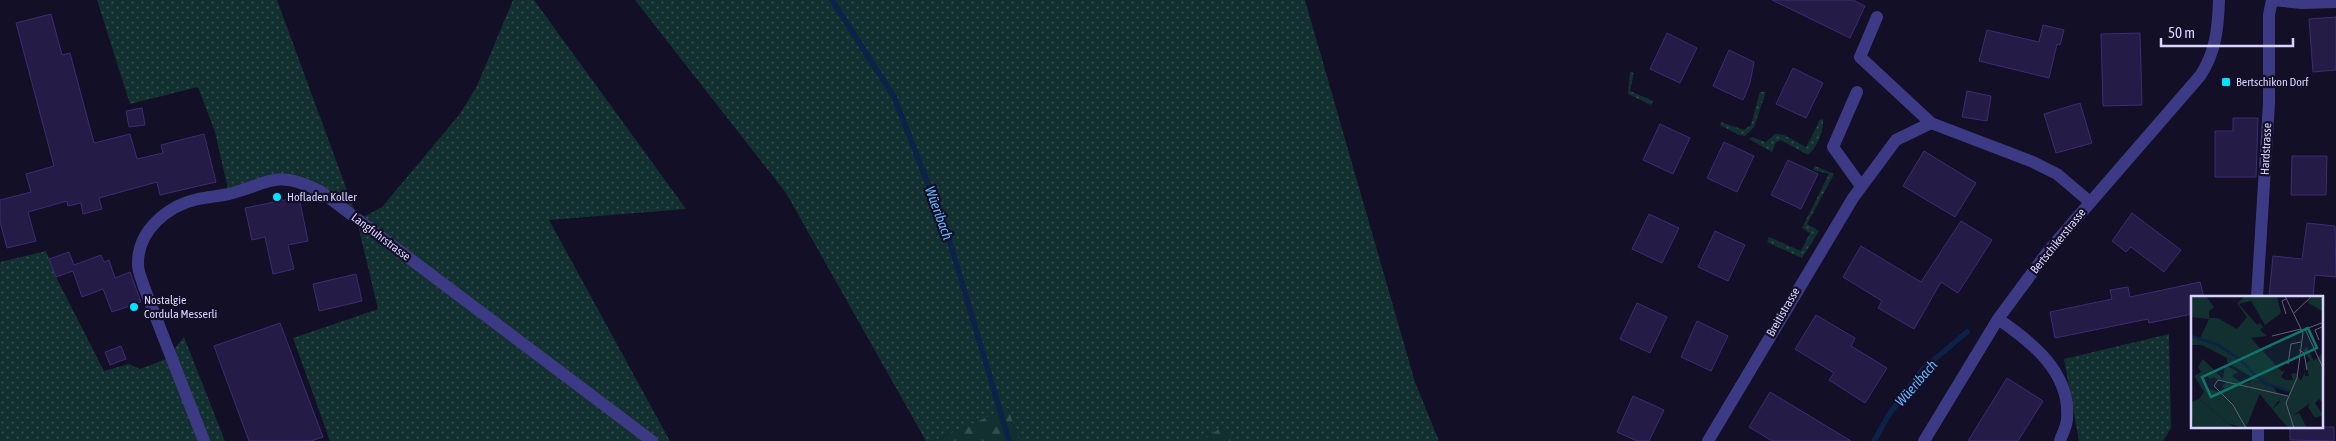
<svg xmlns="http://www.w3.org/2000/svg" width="2336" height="441" viewBox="0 0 2336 441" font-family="'Asap Condensed',sans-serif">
<defs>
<pattern id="grass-dots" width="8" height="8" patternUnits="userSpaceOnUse" patternTransform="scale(1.25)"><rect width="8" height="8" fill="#12302f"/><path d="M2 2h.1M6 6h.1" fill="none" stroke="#344d4e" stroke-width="1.8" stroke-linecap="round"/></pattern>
<pattern id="forest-firs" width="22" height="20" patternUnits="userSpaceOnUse" patternTransform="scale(1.25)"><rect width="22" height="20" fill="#12302f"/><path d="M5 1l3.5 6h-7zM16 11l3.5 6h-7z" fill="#344d4e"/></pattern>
</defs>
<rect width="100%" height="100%" fill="#130f26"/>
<path fill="url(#grass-dots)" d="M97,0H277L358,220L382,207L459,115L476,88L513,0H534L686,209L549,220L670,441H330L293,338L378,309L357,221L299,180L229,194L215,132L198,87L130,104Z
M635,0H1305L1415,382L1439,441H1231L1221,427L1203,441H1019L1008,409L933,441H926L786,193Z
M1630,72L1634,73L1630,91L1653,101L1651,105L1628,94Z
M1760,92H1766L1754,127L1745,136L1739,135L1720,125L1721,122L1744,130L1751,125Z
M1823,119C1824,131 1817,148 1808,155L1781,140L1776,142L1772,152L1749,139L1752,137L1766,142L1775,134L1784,135L1806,147C1809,142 1818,125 1819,120Z
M1815,166L1834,174L1807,224L1819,231L1802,258L1767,242L1769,237L1801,251L1810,233L1802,228L1829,174L1813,170Z
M46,251L56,277L104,371L129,364L140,369L166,359L184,337L225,441H0V262Z
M2169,334L2171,428L2163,441H2079L2064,359Z"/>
<path fill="url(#forest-firs)" d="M1008,408L1019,441H933Z
M1221,427L1231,441H1203Z"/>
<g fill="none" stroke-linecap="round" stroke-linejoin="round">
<path stroke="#0c2248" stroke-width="5.5" d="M832,0L894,97L947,232L1009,441
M1874,441L1888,416L1923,369L1967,332"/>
</g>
<path fill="#241b47" stroke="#3b2d73" d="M1772,0H1853L1865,6L1850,38Z
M51,14L62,55L70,53L94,143L130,134L137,159L163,153L161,145L204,134L216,182L160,195L157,182L99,198L102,209L83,214L81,203L68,206L67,201L28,212L36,241L7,248L0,222V200L31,192L26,174L54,166L16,23Z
M2336,17V70L2313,72L2309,19Z
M2043,25L2064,30L2060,45L2057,44L2049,78L1979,61L1987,30L2039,42Z
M1667,33L1697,48L1680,83L1650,69Z
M2140,33L2142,105L2103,106L2101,34Z
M1729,50L1754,62L1750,83L1743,100L1713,86Z
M1793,68L1823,83L1806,118L1776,104Z
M1967,91L1991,96L1987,121L1962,117Z
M2080,103L2092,143L2056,153L2044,114Z
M142,108L145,125L129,127L126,111Z
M2233,118H2258L2256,177H2215V131H2233Z
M1660,124L1690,138L1673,174L1643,160Z
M1724,142L1754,156L1737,192L1707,178Z
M1924,151L1976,183L1955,217L1903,186Z
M2292,156H2327L2326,195H2291Z
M1788,160L1818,174L1801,209L1771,195Z
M299,197L308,241L288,245L294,269L273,274L265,237L252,240L245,208Z
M2132,213L2181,250L2164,272L2131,247L2126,252L2112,241Z
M1649,214L1679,228L1662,263L1632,249Z
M1961,221L1992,240L1958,293L1941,282L1914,329L1878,308L1882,301L1843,277L1861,246L1921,282Z
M2307,223L2335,226L2336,277L2315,275L2313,297L2269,296L2273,256L2302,259Z
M1715,231L1745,245L1728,281L1698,267Z
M69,252L74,265L101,255L104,262L109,260L115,278L130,272L141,302L112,312L103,289L82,297L73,271L56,277L49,259Z
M356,274L362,301L319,311L313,284Z
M2200,282L2204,297H2192V314L2149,323L2148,319L2055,338L2050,312L2112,299L2110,290L2128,287L2130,297Z
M1637,303L1667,317L1650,353L1620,339Z
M1816,315L1855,338L1851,346L1887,368L1865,403L1829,380L1834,373L1795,349Z
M1697,321L1728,336L1711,371L1681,357Z
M280,323L323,437L311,441H249L214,346Z
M121,346L126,359L110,365L105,352Z
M2007,378L2043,401L2018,441H1968Z
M1770,392L1818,421L1851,441H1772L1749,427Z
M1633,396L1664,410L1649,441H1637L1617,432Z
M2290,427H2334V441L2290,440Z"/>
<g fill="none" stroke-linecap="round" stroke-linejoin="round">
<path stroke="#3d3a85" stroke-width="12" d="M2273,0L2302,3L2336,2
M1877,17L1860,57L1931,123
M1857,92L1833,147L1861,186
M2257,297L2269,103V15L2272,0
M1998,319C2032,342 2071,373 2067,419C2067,426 2062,434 2060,441
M2258,427V441
M204,441L144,287C142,280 138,272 138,265C137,231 167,206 198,199C208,197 219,196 229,194C271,183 276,169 320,191L652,441
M1708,441L1853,198L1896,140L1931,123L2033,162L2057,174L2090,202
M1924,441L1998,319L2049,250L2200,76C2216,52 2218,28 2219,0"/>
</g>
<g fill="#00e5ff" stroke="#130f26" stroke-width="2">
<rect x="2221" y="77" width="10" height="10" rx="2.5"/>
<circle cx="277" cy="197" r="5"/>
<circle cx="134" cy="307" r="5"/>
</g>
<g text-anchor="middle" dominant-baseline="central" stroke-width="4.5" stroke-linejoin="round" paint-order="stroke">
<g font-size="12" fill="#d9d4ff" stroke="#130f26" text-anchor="start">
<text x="2236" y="82">Bertschikon Dorf</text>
<text x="287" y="197">Hofladen Koller</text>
<text x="144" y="300">Nostalgie<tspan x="144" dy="14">Cordula Messerli</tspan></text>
</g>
<g font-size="12" fill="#d9d4ff" stroke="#130f26">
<text transform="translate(2266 149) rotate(-87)">Hardstrasse</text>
<text transform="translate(381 237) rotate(37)">Langfuhrstrasse</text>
<text transform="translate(2058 241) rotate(-51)">Bertschikerstrasse</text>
<text transform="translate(1783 312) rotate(-60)">Breitistrasse</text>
</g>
<g font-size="14" font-style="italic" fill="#62b6ff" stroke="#130f26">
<text transform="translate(939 213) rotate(70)">Wüeribach</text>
<text transform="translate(1916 383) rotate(-49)">Wüeribach</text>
</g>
</g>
<g transform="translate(2191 296)">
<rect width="132" height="132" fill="#130f26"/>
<path d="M0,0H15L23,11L18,15V22H27L46,33L56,21L46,7L54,0H86L90,17L74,29L60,5L48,8L66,29L69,27L72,31L69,34L76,40L60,42L91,76L94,74L90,81L95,84H102L100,78L105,77L110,85L114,76L112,69L114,74V80H118L115,68L119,64L112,54L116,51L123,65L132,57V107L128,103L124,107L132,119L124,122L117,111L119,107L110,97L95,111L103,119L108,117L116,132H97L81,113L89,106L85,98L97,99L99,95L74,87L65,79L62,82L36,66V62L11,49H0V39L9,42L18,23L0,21ZM122,0L133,1L132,16L116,6ZM12,63L32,83L34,69L47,76L41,80L52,88L59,86L57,96L69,97L55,132L38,128L8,103L13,96L3,80L10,76L7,71ZM15,79L19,83L22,81L35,87L31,90L35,94L32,97L16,93L11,80Z" fill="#12302f" fill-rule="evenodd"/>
<path d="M65,78L83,91L89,103L81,113L69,98L64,103L57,96L59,86ZM103,95H109L119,107L103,119L95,111ZM8,103L38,128L45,132H2L0,106Z" fill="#12302f"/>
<path fill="none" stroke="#0c2248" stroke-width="2.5" d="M0,40L27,49L47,62M48,63L73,87L98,95"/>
<path fill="none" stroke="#625e7d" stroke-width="1" d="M94,0L112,37L106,82L95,107L103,132M95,18L91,5L95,3M102,18L121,0M114,33L133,74M112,34L133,26M81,40L110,33M128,44L124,34L131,31M108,54L113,57L116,74M97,68L100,48L110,46M55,132L42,109L23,90L27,84L97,100"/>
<path fill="#0f766e" fill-opacity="0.15" stroke="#0f766e" stroke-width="2.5" d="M117,32L126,52L20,101L11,81Z"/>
<rect width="132" height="132" fill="none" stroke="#d9d4ff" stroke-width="2.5"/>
</g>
<path d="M2161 38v8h132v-8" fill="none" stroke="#d9d4ff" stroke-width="2.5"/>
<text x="2168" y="38" font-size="15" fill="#d9d4ff" stroke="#130f26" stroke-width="4" paint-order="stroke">50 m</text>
</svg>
